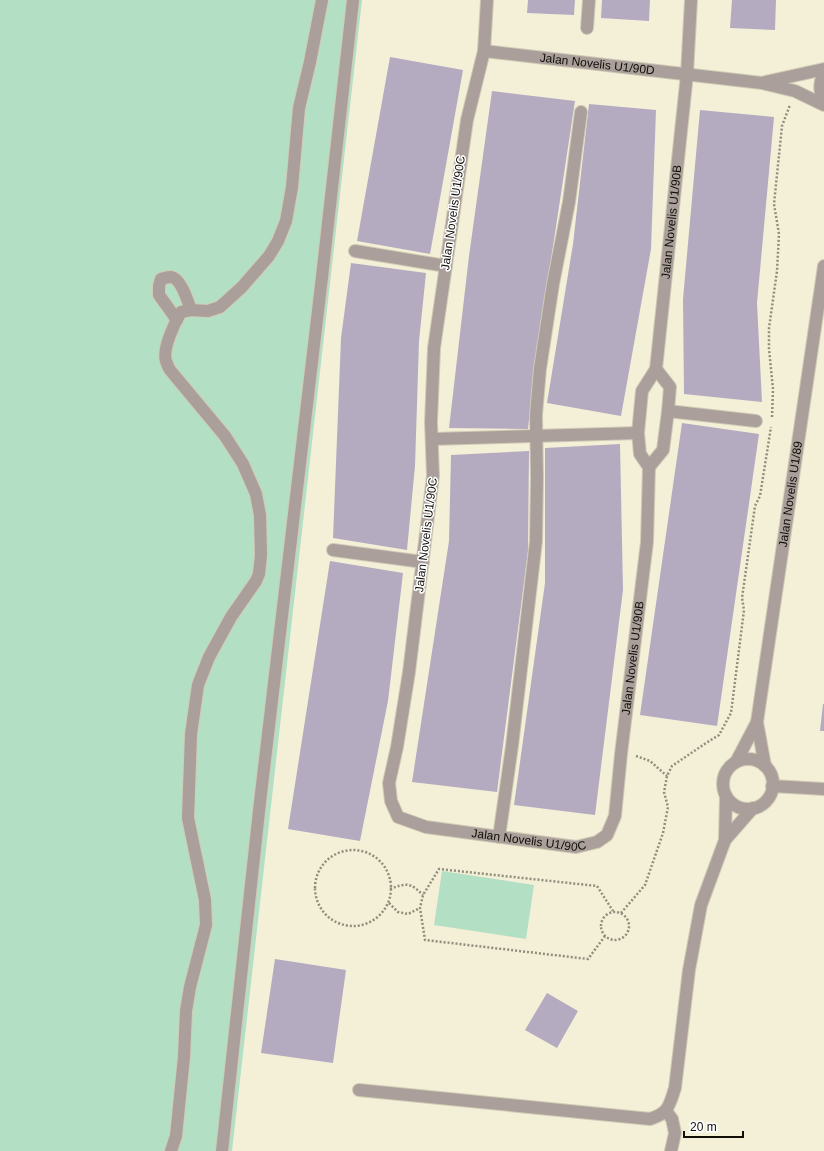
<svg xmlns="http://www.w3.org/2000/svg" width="824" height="1151" viewBox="0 0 824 1151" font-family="Helvetica,sans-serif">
<rect width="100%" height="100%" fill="#f4efd7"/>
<path fill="#b3dfc4" d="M0,0H362L232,1151H0Z
M442,871L534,885L526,939L434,925Z"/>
<path fill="#b5abc1" d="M528,0H575L574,15L527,13Z
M602,0H650L649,21L601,18Z
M732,0H776L775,30L730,28Z
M390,57L463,70L430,254L357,241Z
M492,91L575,101L534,372L528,429L449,428L469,256Z
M589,104L656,110L651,249L621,416L547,403L573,244Z
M700,110L774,117L757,303L762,402L684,394L683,299Z
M351,263L426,273L419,341L415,466L407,550L333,538L341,338Z
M682,423L759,434L717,726L640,715Z
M620,444L623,590L595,815L514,805L545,583V448Z
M529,451L528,551L497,792L412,782L449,541L451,455Z
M330,561L403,573L388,701L360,841L288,829Z
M823,704H824V731H820Z
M275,959L346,970L333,1063L261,1053Z
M547,993L578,1011L557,1048L525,1030Z"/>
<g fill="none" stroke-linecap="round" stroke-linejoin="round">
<g stroke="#d0cbb6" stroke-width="14">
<g id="minor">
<path id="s1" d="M487,0L484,51L467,120L434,348L431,422L433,476L409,672L397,747L389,783L391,801L398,817L426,827L576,847L597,842L607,835L615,816L621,754L647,542L649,467L663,450L668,411L670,387L656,369"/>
<path d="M587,28L589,0"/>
<path id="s2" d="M484,51L762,83L795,91L824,105"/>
<path d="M824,74C818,84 820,92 824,103"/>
<path d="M765,82L824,69"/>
<path d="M355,251L446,266"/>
<path d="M177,320L159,295V286L161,279C164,278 168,277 171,277C181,278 188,302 191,310"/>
<path d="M668,411L756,421"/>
<path d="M432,439L638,433"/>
<path id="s3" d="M649,467L640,454L638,433L642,391L656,369L687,74L691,0"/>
<path d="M333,550L423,562"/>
<circle cx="748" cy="784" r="25"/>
<path d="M736,762L757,722"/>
<path id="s4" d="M765,766L757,722L824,266"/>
<path d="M772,786L824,789"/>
<path d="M499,837L512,746L536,541L537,478L536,415L540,369L553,284L569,202L581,112"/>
<path d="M725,840L753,808"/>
<path d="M359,1090L650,1119C669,1113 669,1106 675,1088L689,970L701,905L725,840L726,796"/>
<path d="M666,1111L672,1119L675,1133L671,1151"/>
<path d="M171,1151L176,1136L184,1057L186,1011L190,987L206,925L205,900L188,818L191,734L198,685L209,657L231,617L256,581L259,574L261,555L260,515L256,494L243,464L225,436L170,370C168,367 167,364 166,361C162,349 175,322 181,312L191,310L208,311L220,307L242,287L269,256L278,241L286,221L292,187L299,108L310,62L322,0"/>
<path d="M222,1151L260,802L322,277L353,0"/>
</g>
</g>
<path stroke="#908d7c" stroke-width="2.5" stroke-dasharray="2 2" stroke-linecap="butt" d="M772,417L773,389L769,349V328L777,271L779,234L774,204L782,126L790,105
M636,756L650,761L667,776
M315 888a38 38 0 1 1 76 0a38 38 0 1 1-76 0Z
M390,889C406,883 410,882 423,895
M389,903L398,912L408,914L420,908
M601 926a14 14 0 1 1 28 0a14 14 0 1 1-28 0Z
M621,913L645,885L663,833L668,807L664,792L667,776L672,766L706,743L719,735L731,713L744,610L742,598L755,506L760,496L771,427
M605,936L588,959L425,940L420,908L423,895L439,869L597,886L613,911"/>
<use href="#minor" stroke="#aa9f9a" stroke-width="12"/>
</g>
<g text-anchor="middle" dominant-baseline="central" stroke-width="3" stroke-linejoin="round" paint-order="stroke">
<g font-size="12" fill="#100e07" stroke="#fff">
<text stroke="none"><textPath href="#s2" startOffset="114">Jalan Novelis U1/90D</textPath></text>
<text transform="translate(453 213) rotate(-82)">Jalan Novelis U1/90C</text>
<text stroke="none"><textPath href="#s3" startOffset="253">Jalan Novelis U1/90B</textPath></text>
<text stroke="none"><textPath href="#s4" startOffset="275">Jalan Novelis U1/89</textPath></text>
<text transform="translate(426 535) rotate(-83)">Jalan Novelis U1/90C</text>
<text stroke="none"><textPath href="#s1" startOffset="1221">Jalan Novelis U1/90B</textPath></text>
<text stroke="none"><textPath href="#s1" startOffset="960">Jalan Novelis U1/90C</textPath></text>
</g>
</g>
<path d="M684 1131v6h59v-6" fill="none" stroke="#100e07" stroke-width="2"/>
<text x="690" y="1131" font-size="12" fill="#100e07" stroke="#ffffff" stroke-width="3" paint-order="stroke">20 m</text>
</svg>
